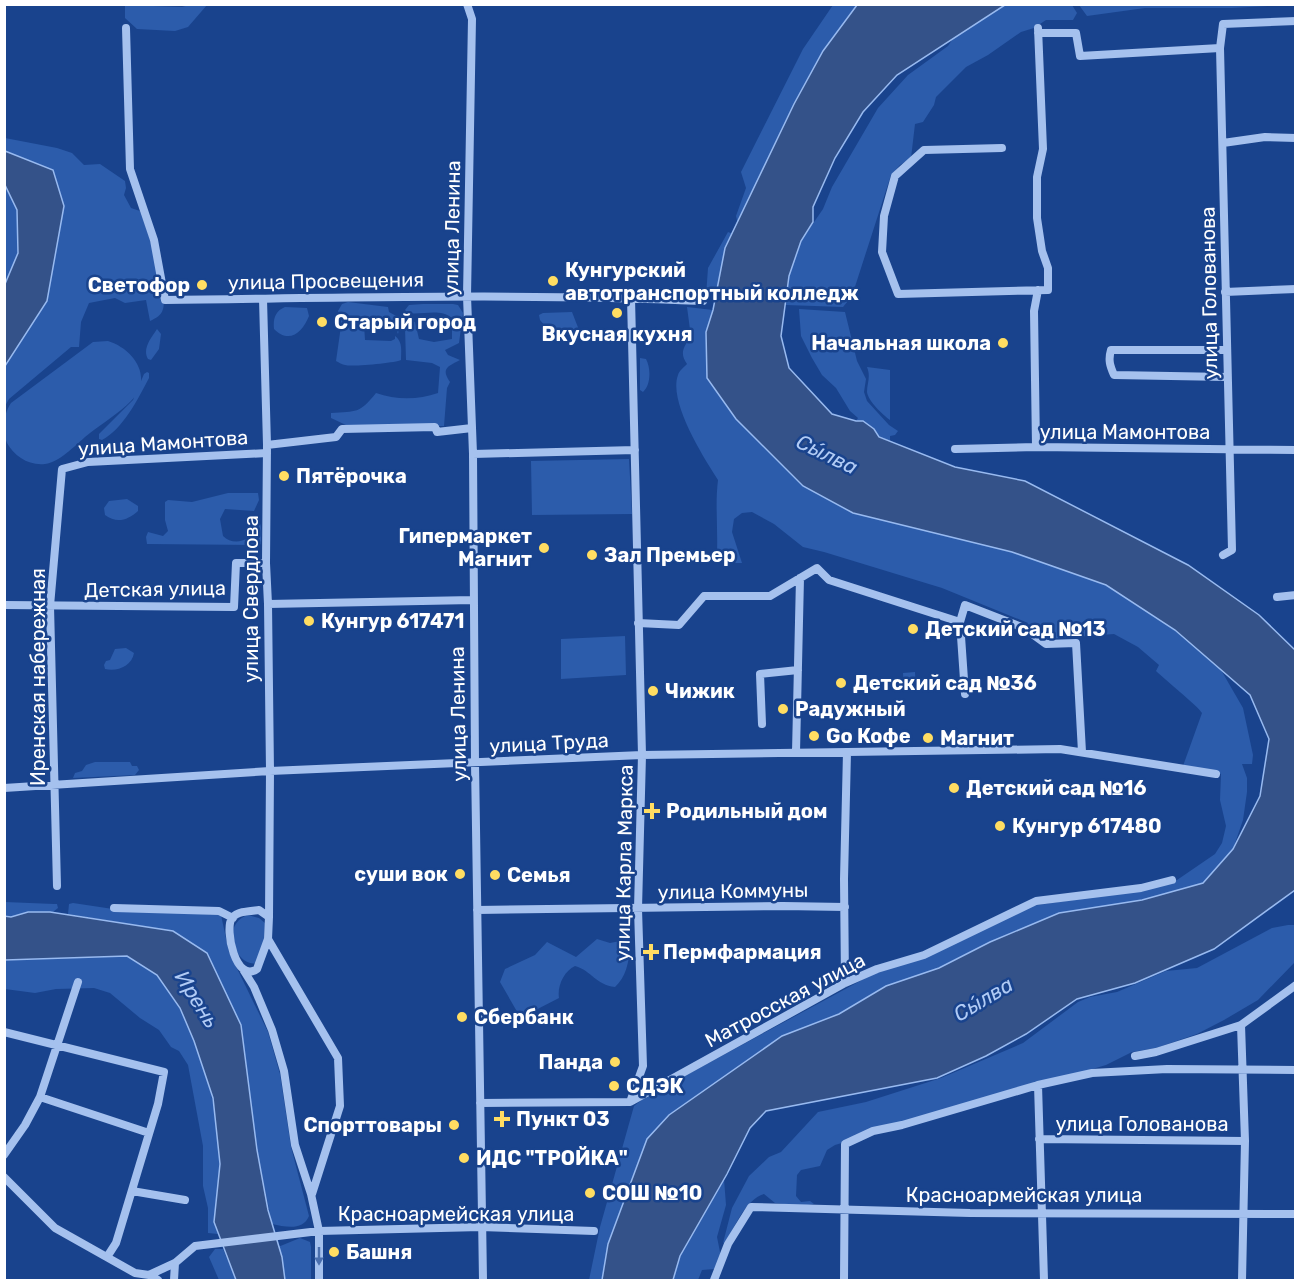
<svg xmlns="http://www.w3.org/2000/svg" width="1300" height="1285" viewBox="0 0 1300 1285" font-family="Rubik,sans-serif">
<rect width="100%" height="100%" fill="#19438d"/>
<path fill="#2c5cab" d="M125,5L182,7L189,5H207L188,27L175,31L137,29L125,18Z
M833,5H857L823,51L794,104L738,225L736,216L746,188L741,172L803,49Z
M1005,5H1072L1077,13L1073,20H1046L1034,28L1021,32L988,55L966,67L936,97L934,105L923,122L915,124L911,158L900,165L891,175L852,296L843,307L786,305L789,276L801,241L823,209L832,187L878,108L908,75L948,46L954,37Z
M1079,5H1288L1232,8H1145L1087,16Z
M5,138L57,148L72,153L84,165L100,164L125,181L126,188L124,195L131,208L140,211C147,228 168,293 163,309C161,316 156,318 150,321L146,300L125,303L115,298L89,303L81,322L79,347H71L9,399L5,406L4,366L47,301L53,170L5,151Z
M5,185L17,210L18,253L5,284Z
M728,232L733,234L725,248L717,296H706L708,268Z
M348,302L388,307L389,312L398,317L401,321L398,334L394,324L377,320L364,324L365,340L391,341L395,339V336C403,342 401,351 401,360C395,363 352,367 345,365C343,365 338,362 336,361L341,326L338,311L342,304Z
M423,304H453L458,305L463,313L459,343L445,350L448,355L460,360C449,366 440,368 450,382L447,388L444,426H348L331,418V413C357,411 359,414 376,393C396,400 418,400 438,393L440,367L432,363L406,360L405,328L408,323L412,321L415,322L419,339L434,342L452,339V318C440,308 423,315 408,313L405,310L409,305Z
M285,307L307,308L309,316C303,331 290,345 274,329C273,319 275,311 285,307Z
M687,307L713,310L706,332L981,543L1012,552L1106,585L1175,630L1221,670L1243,708L1253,755L1252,764H1242L1247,778V792L1243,820L1233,849L1203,883L1142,900L1059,913L990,942L939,968L886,986L839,1014L782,1036L669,1115L647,1139L608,1244L602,1280H589L600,1227L634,1106L644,1098L873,974L1031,906L1127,892L1177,880L1215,854L1222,843L1226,826L1220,800L1221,774L1183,766L1202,713C1199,707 1164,679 1156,671L1159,665L1138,647L1114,634L1048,639L1024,628L1028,623L942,588L824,552L803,547L774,524L752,512L742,513L734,519L732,532L742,563H728L717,553C718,529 715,504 718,480C704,458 668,402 678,375C679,371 684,367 687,364C679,353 684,346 691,337Z
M799,309L845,312L857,361L866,379L864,392L867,401L889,425L898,431L895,435L890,436V441L878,437L874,429L856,421L858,418L850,411L836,388L822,375L812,358L801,336Z
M572,312L579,330L569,334L551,333L540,320L539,315L543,313Z
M157,329L161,334L159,349L151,360L148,359C142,349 151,338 157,329Z
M108,341C134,349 154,378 131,401C119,413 103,423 90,433C77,443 61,462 45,464C29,466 14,456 7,443C1,431 4,413 11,403L93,342Z
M640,358L646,359C651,368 651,385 643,392L640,390Z
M867,367L890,370V420C883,415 868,401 867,392C867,383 871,377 867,367Z
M147,372L149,373V378C138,399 123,429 102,440L99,439V434L133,400L144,374Z
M629,459L632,514L532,515L531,461Z
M228,493H258L259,500L254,511L225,509L220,519L223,536C230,543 240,543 248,538L247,517L250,515C264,518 261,532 261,544L259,545L147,544L146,537L148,532L163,536L168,531L165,520V502L168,500L192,502Z
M127,499L138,506V511C128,520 117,524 105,515L104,508L109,501Z
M625,636L626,675L561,679V639Z
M126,648L134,653C132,666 117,672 105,669L104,665L106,661L110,660L115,649Z
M915,672L916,690H904L903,673Z
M95,762H130L132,766H137L139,770L135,775L73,778L75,773L82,771L86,765Z
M5,902L54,904H57L58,908L53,912H28L11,917L5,916Z
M73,903L113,909L221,915L229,952L268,1032L280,1074L291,1147L309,1216C303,1231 286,1227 272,1224L257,1150L241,1025L173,931L68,914L69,904Z
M248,915L259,918L265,923L264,947L257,963C236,968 219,924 248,915Z
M1288,925H1295V962L1258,1000L1224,1020L1197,1034L1156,1048L1132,1052L1106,1065L835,1145L827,1150L820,1166L801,1170L797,1175L796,1196L801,1202L810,1201L814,1204L802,1206L775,1203L764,1194C745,1200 736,1225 726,1241L723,1243L732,1208L749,1176L769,1157L781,1152L818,1112L866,1102L941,1078L1023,1043L1078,1002L1090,997L1117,992L1166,971L1197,968L1272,928Z
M597,939L610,943L620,941L630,947C629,962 626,977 615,987C596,985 592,971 575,966C564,971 557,986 559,998L522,1017L519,1015L500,982L505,969L535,955L547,942L576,957Z
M127,956C137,962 150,968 158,976C194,1015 222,1113 220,1166C219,1189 211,1212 218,1234L208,1233V1208L203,1186V1146L188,1065L179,1051L171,1047L159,1030L140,1018L110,993L94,988L56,989L35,993L5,989L4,960Z
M724,1179L726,1205L717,1237L721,1257L714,1269L702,1270L698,1280H673L680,1256Z
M300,1238L310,1242L311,1247V1280H285L278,1247Z
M215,1249H223L236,1280H219L209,1257Z"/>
<path fill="#345289" stroke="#98baf0" stroke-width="1.5" d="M857,5H1005L897,75L863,112L835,158L813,207V222L801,241L789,276L781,336L789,368L832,414L856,421H863L874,429L879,437L955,467L1025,481L1188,565L1259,615L1295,650V890L1214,949L1135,983L1077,999L1026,1034L986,1056L937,1078L766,1111L750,1128L727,1174L680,1256L673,1280H602L608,1244L647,1139L669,1115L782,1036L839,1014L886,986L939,968L990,942L1059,913L1142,900L1203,883L1233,849L1260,796L1269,739L1250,695L1175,630L1106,585L1012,552L853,513L803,486L736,419L707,378L706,332L713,310L725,248L794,104L823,51Z
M5,151L53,170L64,206L47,301L5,366V284L18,253L17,210L5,185Z
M28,912H50L173,931L207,953L241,1025L257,1150L268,1210L282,1257L285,1280H236L214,1222L220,1164L213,1098L194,1041L180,1008L157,975L127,956L5,960L4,916L11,917Z"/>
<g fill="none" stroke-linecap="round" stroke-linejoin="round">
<path stroke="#a5c1ee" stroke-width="8" d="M467,4L472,19L467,296L473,454L475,763L483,1280
M126,28L130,169L154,240L165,300C344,298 524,293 703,301
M1038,33H1076L1080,56L1220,48
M1223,143L1265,137L1296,138
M1002,148L924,150L895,176L884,216L882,252L898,294L1048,290V268L1042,251L1037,218V177L1043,149L1038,28
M1225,292L1296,289
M263,299L267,445L266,563L268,604L270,771L269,917
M1226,350H1111C1108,360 1110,366 1114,375L1227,377
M267,445L336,437L342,429L435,427L437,432L472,428
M1036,447L1034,311L1038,290
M955,449L1036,447L1296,450
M473,454L635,450
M1223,555L1232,550L1220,48L1223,24L1296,21
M1277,597L1296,595
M268,604L473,600
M4,605L234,607L236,563H266
M960,622L965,694
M638,623L679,625L704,596H770L817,568L829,580L960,622L965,605L1024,628L1046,644L1076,643L1082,752
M762,724L760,674L798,670
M796,752L800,578
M4,788L270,771L642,755L1060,749L1216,774
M57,886L50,606L62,469L88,462L267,453
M114,908L219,911L233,918
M259,910L269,917L268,939L257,969C236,984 224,929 232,918C238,911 250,911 259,910Z
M477,910L783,906L845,907
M268,939L338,1058L340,1106L312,1194
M244,971L254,987L272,1030L284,1071L295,1145L311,1194L319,1231V1280
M845,983L844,879L847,752
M1241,1025L1245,1141L1242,1280
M4,1032L164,1072L158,1104L116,1243L107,1257
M1135,1056L1156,1052L1241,1025L1296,985
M1038,1085L1044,1280
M40,1097L149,1133
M630,1102L643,1066L638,909L642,755L631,298
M480,1103L630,1102L845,983L877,969L924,955L1036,901L1141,888L1172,880
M1039,1139L1245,1141
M4,1155L25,1125L40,1097L78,982
M4,1177L55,1228L135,1273L149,1275L158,1280
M132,1191L185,1200
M149,1275L175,1263L195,1246L319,1231L481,1227L594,1231
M174,1280L175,1263
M714,1280L728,1244L751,1207L970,1213L1296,1214
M844,1280L845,1144L873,1131L902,1125L1038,1085L1092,1073L1167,1069L1296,1070"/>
</g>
<defs><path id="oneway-solid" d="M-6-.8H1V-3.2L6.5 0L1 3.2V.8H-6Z" transform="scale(1.5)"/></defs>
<use fill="#4a6faf" href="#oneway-solid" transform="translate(319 1256) rotate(90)"/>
<g fill="#ffdd62" stroke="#19438d" stroke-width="2">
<circle cx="553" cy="281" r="6"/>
<circle cx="202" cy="285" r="6"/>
<circle cx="617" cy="313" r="6"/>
<circle cx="322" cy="322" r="6"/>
<circle cx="1003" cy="343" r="6"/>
<circle cx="284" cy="476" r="6"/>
<circle cx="544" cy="548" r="6"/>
<circle cx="592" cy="555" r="6"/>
<circle cx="309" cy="621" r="6"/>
<circle cx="913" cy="629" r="6"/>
<circle cx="841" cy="683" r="6"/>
<circle cx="653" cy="691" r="6"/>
<circle cx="783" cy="709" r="6"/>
<circle cx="814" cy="736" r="6"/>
<circle cx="928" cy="738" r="6"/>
<circle cx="954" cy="788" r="6"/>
<path d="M649 802h6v6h6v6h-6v6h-6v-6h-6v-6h6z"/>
<circle cx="1000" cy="826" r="6"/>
<circle cx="460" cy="874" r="6"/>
<circle cx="495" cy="875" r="6"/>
<path d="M648 943h6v6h6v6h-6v6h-6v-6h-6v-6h6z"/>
<circle cx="462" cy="1017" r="6"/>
<circle cx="615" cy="1062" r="6"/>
<circle cx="614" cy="1086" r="6"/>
<path d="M499 1110h6v6h6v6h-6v6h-6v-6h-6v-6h6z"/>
<circle cx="454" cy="1125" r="6"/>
<circle cx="464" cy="1158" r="6"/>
<circle cx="590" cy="1193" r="6"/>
<circle cx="334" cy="1252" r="6"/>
</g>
<g text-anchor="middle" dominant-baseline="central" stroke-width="5" stroke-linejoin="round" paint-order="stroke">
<g font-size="20" fill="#fff" stroke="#19438d">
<text transform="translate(452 228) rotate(-89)">улица Ленина</text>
<text transform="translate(326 281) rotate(-1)">улица Просвещения</text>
<text transform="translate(1209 293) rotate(-91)">улица Голованова</text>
<text x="1125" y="432">улица Мамонтова</text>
<text transform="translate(163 443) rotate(-4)">улица Мамонтова</text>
<text transform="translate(155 589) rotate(-1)">Детская улица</text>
<text transform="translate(251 599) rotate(-90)">улица Свердлова</text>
<text transform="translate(38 677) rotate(-90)">Иренская набережная</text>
<text transform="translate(458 714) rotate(-91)">улица Ленина</text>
<text transform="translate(549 743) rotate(-3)">улица Труда</text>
<text transform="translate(624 863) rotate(-89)">улица Карла Маркса</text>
<text transform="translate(733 891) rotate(-1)">улица Коммуны</text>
<text transform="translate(785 1000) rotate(-28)">Матросская улица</text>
<text x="1142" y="1124">улица Голованова</text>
<text x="1024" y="1195">Красноармейская улица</text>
<text x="456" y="1214">Красноармейская улица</text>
</g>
<g font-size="20" font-weight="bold" fill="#fff" stroke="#19438d" text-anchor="start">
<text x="565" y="270">Кунгурский<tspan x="565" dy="23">автотранспортный колледж</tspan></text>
<text x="190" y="285" text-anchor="end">Светофор</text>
<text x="334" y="322">Старый город</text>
<text x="617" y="334" text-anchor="middle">Вкусная кухня</text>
<text x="991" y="343" text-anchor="end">Начальная школа</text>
<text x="296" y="476">Пятёрочка</text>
<text x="532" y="536" text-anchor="end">Гипермаркет<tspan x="532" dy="23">Магнит</tspan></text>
<text x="604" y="555">Зал Премьер</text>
<text x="321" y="621">Кунгур 617471</text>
<text x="925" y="629">Детский сад №13</text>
<text x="853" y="683">Детский сад №36</text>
<text x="665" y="691">Чижик</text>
<text x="795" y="709">Радужный</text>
<text x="826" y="736">Go Кофе</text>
<text x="940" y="738">Магнит</text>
<text x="966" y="788">Детский сад №16</text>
<text x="666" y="811">Родильный дом</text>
<text x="1012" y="826">Кунгур 617480</text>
<text x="448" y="874" text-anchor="end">суши вок</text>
<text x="507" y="875">Семья</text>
<text x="663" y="952">Пермфармация</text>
<text x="474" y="1017">Сбербанк</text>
<text x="603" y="1062" text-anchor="end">Панда</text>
<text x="626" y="1086">СДЭК</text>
<text x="516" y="1119">Пункт 03</text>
<text x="442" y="1125" text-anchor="end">Спорттовары</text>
<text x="476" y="1158">ИДС "ТРОЙКА"</text>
<text x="602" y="1193">СОШ №10</text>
<text x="346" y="1252">Башня</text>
</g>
<g font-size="21" font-style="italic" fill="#b1cbf5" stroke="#19438d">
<text transform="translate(827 454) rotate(26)">Сы́лва</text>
<text transform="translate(197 999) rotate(58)">Ирень</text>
<text transform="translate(983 999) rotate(-31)">Сы́лва</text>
</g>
</g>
<rect width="1300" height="1285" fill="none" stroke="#ffffff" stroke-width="12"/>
</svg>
